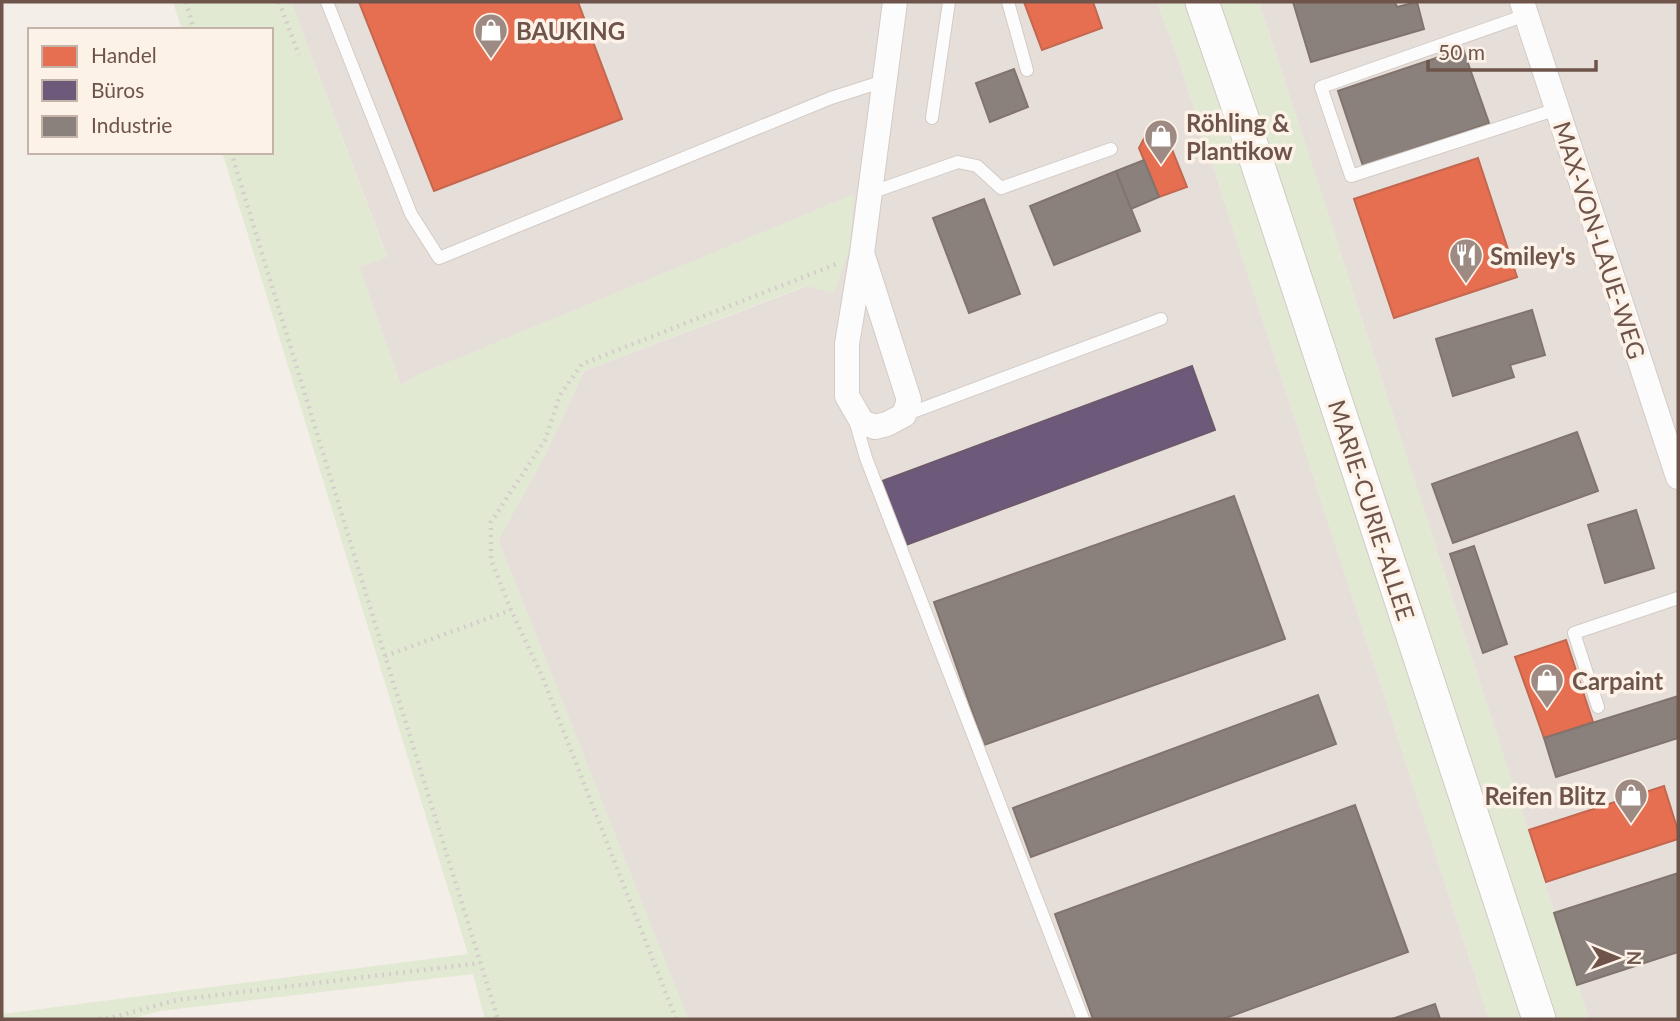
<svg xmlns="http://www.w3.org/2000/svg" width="1680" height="1021" viewBox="0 0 1680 1021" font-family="Lato,sans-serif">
<rect width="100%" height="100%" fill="#f4eee8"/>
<path fill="#e6ded9" d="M291,2H1157L1177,55L1489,1019H688L498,540L545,455L584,371L807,286L854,195L418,375L401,386L359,267L387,256Z
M1259,2H1678V1019H1589Z"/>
<path fill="#e2e9d3" d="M173,2H291L387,257L359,267L401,386L418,375L854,194L850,247L834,293L806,286L584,371L545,455L498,540L688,1019H485L473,974L160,1011L130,1019H2V1014L468,954L248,235L222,152H271V30H182Z
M1157,2H1259L1589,1019H1489L1177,55Z"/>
<path fill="#e76f51" stroke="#c3674f" stroke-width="2" d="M359,2H578L622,119L434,191Z
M1024,2H1093L1102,28L1042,50Z
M1148,131L1167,137L1187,187L1159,197L1139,148Z
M1478,158L1517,277L1394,318L1354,199Z
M1566,640L1593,722L1544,738L1515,657Z
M1664,786L1678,831V839L1546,882L1529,830Z"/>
<path fill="#6d597a" stroke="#6d586c" stroke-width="2" d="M1192,366L1215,430L906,545L882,481Z"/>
<path fill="#8a817c" stroke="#82746d" stroke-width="2" d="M1293,2H1395L1397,7L1417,2L1424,29L1311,62Z
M1463,49L1489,123L1363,166L1338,91Z
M1014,69L1028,107L990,122L976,83Z
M1144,160L1159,197L1131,209L1116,171Z
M1116,171L1140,231L1054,265L1030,206Z
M984,199L1020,294L969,313L933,218Z
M1532,310L1545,355L1510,365L1514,377L1453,396L1436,339Z
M1577,432L1598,491L1453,543L1432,484Z
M1234,496L1285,639L984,745L934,602Z
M1636,510L1654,568L1605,583L1588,525Z
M1474,546L1507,644L1483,653L1450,554Z
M1318,695L1336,744L1031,857L1013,808Z
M1678,696V738L1556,777L1544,738Z
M1355,805L1408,952L1223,1019H1093L1055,914Z
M1678,873V952L1577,985L1554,913Z
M1435,1004L1440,1019H1392Z"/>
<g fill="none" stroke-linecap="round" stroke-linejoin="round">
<g stroke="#d3cbc6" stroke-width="14">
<path id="lane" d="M327,2L411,214L439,258L831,98L884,81
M1008,2L1027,70
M1526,15L1321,87L1351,176L1557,109
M932,118L949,2
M870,193L958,162L977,166L1001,188L1111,149
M905,415L1161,319
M855,420L866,458L1083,1019
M1598,707L1574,633L1678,598"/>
</g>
<g stroke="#d3cbc6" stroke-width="26">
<path id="street" d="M1522,2L1678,477
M862,253L909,400L904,415L887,424L875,427L862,422L847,396V344L862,253L895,2"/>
</g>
<g stroke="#d2cac4" stroke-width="35">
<path id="secondary" d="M1202,2L1248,135L1539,1019"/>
</g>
<path stroke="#d5cdca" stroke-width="4.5" stroke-dasharray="2 5" stroke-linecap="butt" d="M186,2L194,30
M279,2L299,55
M231,152L385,656L498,1019
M385,656L511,610
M99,1019L110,1018L177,1000L480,963
M676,1019L542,676L511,610L491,560V522L545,440L560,395L582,364L839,263"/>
<use href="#lane" stroke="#fdfcfc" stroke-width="12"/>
<use href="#street" stroke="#fdfcfc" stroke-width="24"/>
<use href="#secondary" stroke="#fdfcfc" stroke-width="33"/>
</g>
<defs>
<g id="shop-pin" transform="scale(1.75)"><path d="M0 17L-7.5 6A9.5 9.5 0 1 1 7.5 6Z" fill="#9d8a82" stroke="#fdf2e8"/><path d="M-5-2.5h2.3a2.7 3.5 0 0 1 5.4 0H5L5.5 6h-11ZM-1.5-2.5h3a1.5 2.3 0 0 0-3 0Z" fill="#fff"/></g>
<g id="restaurant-pin" transform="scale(1.75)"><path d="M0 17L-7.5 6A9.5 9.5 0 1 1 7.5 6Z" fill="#9d8a82" stroke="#fdf2e8"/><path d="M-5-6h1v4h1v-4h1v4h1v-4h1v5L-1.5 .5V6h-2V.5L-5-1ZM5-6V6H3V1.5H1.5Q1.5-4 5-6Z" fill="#fff"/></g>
</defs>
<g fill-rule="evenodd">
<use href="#shop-pin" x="491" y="30"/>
<use href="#shop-pin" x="1161" y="136"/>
<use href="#restaurant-pin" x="1466" y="255"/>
<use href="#shop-pin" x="1547" y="680"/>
<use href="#shop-pin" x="1631" y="795"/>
</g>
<g text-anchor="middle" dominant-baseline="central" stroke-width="7" stroke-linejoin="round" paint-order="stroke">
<g font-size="24" font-weight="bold" fill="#6e544b" stroke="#fdf2e8" text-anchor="start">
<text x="516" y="30">BAUKING</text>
<text x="1186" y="122">Röhling &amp;<tspan x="1186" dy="28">Plantikow</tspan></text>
<text x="1490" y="255">Smiley's</text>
<text x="1572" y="680">Carpaint</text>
<text x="1606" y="795" text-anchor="end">Reifen Blitz</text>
</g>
<g font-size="24" fill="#6e544b" stroke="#fdf2e8">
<text transform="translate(1600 240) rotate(72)">MAX-VON-LAUE-WEG</text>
<text transform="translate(1372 510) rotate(72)">MARIE-CURIE-ALLEE</text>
</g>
</g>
<rect width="1680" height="1021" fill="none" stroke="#6e544b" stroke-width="7"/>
<rect x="28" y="28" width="245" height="126" fill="#fdf2e8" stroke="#c4b3a9" stroke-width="2"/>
<rect x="42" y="46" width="35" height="21" fill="#e76f51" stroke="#c4b3a9" stroke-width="2"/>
<text x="91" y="63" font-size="21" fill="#6e544b">Handel</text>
<rect x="42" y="80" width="35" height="21" fill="#6d597a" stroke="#c4b3a9" stroke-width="2"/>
<text x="91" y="98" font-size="21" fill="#6e544b">Büros</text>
<rect x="42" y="116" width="35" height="21" fill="#8a817c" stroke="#c4b3a9" stroke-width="2"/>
<text x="91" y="133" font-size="21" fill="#6e544b">Industrie</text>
<g transform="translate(1617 958) rotate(91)" stroke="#fdf2e8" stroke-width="5" paint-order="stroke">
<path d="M0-5L12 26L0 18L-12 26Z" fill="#6e544b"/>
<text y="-10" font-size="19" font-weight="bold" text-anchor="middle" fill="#6e544b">N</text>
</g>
<path d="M1428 60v10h168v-10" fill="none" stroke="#6e544b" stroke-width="3.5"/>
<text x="1438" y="60" font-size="21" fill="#6e544b" stroke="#fdf2e8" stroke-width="5" paint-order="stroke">50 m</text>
</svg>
